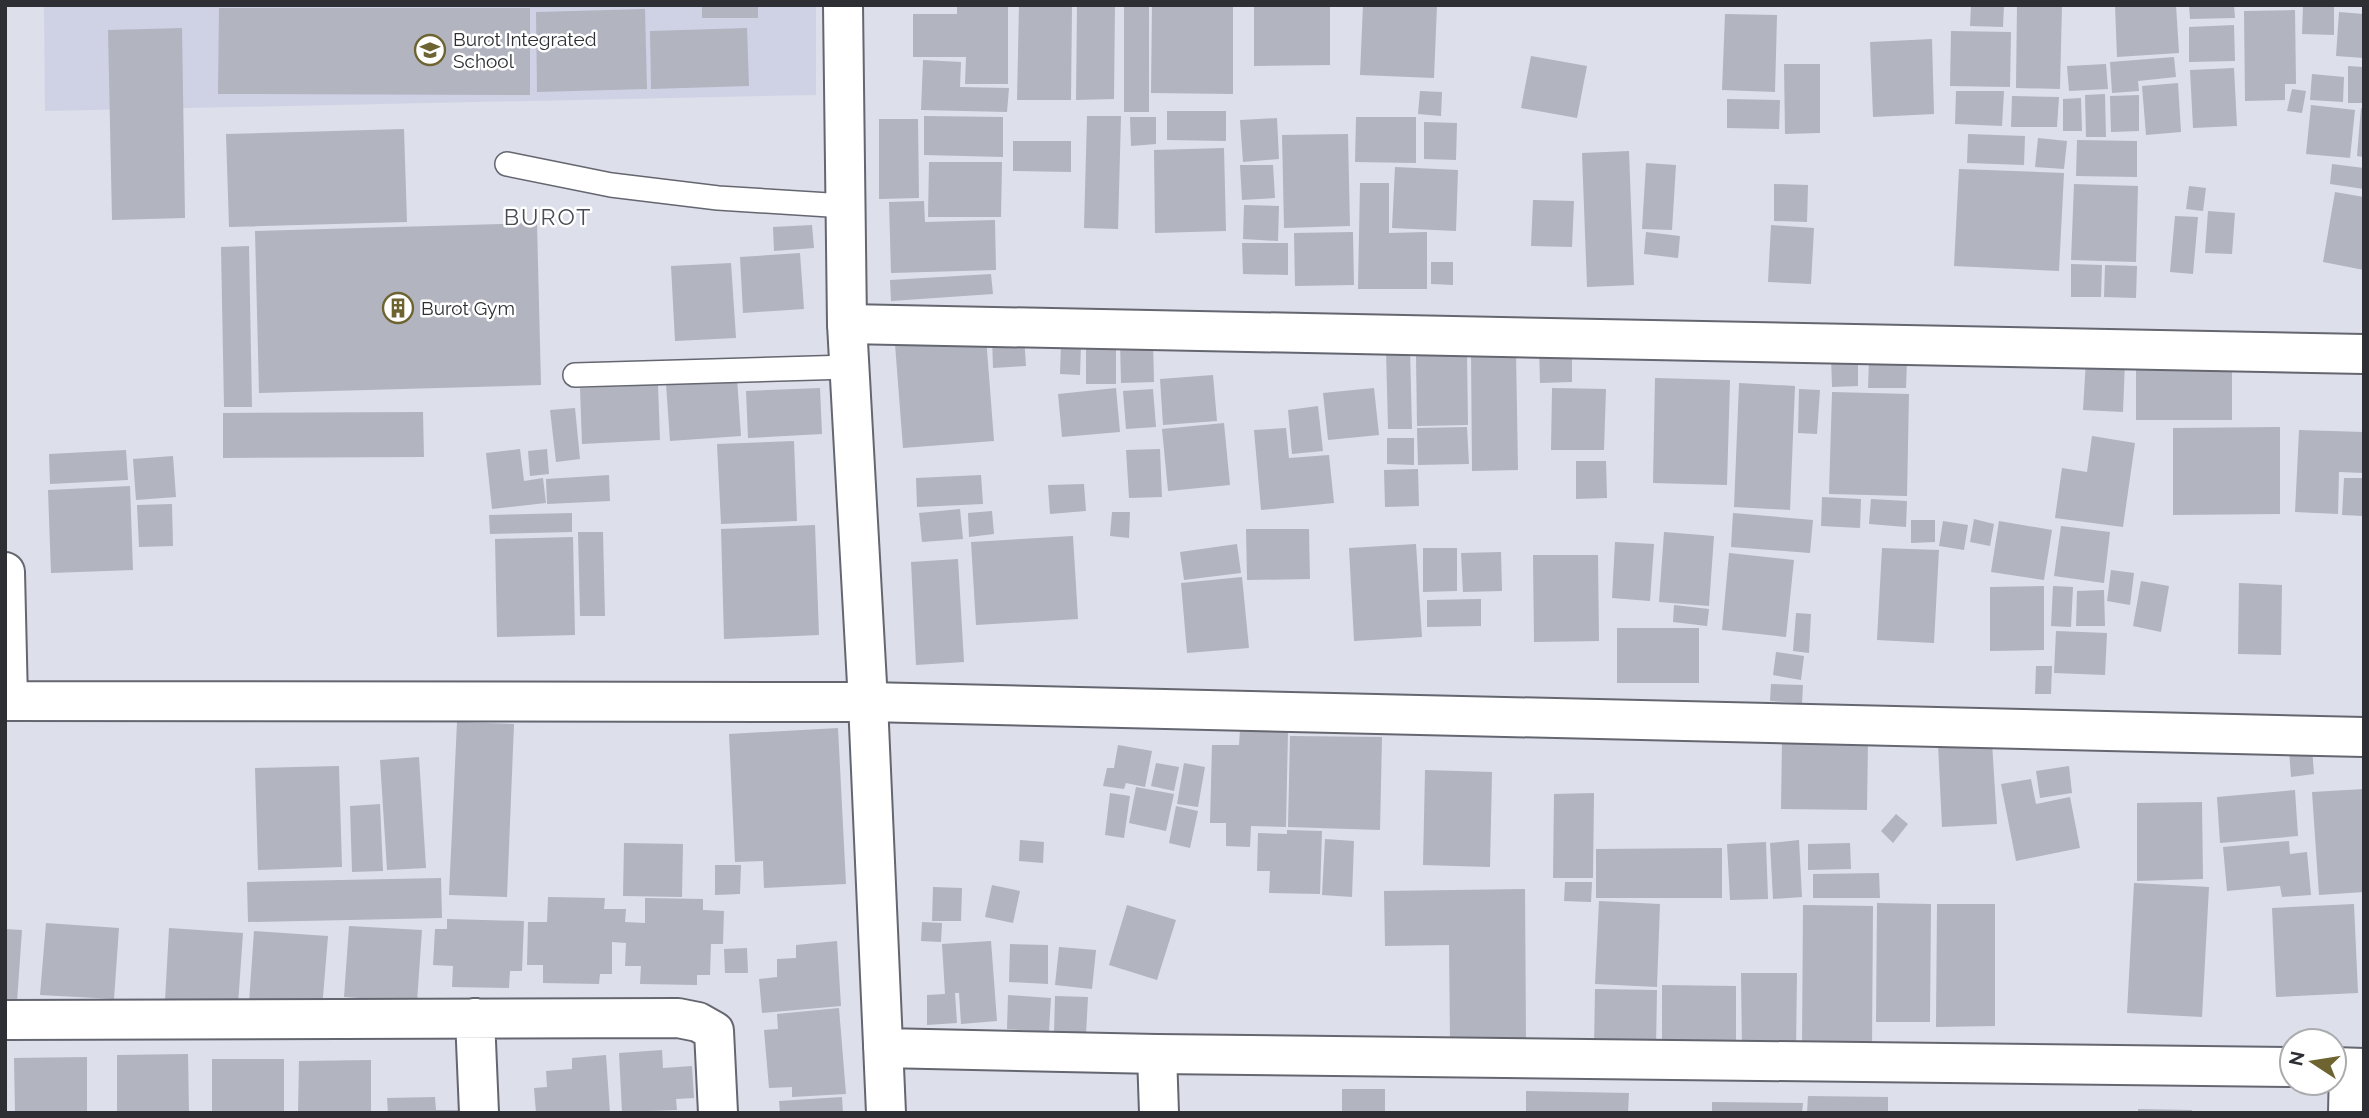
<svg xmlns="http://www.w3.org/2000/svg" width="2369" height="1118" viewBox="0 0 2369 1118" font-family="Raleway,sans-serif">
<rect width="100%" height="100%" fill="#dddfeb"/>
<path fill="#cfd2e5" d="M44,5H816V95L45,111Z"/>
<path fill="#b2b4c0" d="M702,5H758V18H702Z
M957,5H1008V84H965L966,57H913V14H957Z
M1019,5H1072L1071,100H1017Z
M1077,5H1115L1114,99L1076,100Z
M1124,5H1149V112H1124Z
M1152,5H1233V94L1151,93Z
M1254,5H1330V65L1254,66Z
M1363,5H1437L1434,78L1360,75Z
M1971,5H2004L2003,27L1970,26Z
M2017,5H2062L2060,89L2016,88Z
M2115,5H2176L2179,53L2117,57Z
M2189,5H2234L2235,18L2190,19Z
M2303,5H2334V35L2302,34Z
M219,8H530V95L218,94Z
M645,9L647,89L537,92L536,12Z
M2295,10L2296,84H2285V100L2245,101L2244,11Z
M2339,12L2364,14V58L2336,56Z
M1725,14L1777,15L1775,92L1722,90Z
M2234,25L2235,61L2189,62V27Z
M182,28L185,218L112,220L108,30Z
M747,28L749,86L651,89L650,31Z
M1951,31L2011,32L2010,87L1950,86Z
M1932,39L1934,114L1873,117L1870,42Z
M1531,56L1587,66L1577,118L1521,108Z
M2174,57L2176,77L2138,81L2139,91L2112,93L2110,62Z
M923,60L961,62L960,87L1009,88L1007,112L921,110Z
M1784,64H1820V133L1785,134Z
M2106,64L2108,89L2069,91L2067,66Z
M2348,66L2364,67V103H2348Z
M2234,68L2237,126L2193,128L2190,70Z
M2312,74L2344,77L2343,102L2310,100Z
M2178,83L2181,132L2146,135L2142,86Z
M2292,89L2306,91L2302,113L2287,111Z
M1420,91L1442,92L1441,116L1418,114Z
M1956,91H2004L2002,126L1955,124Z
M2105,94L2106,137H2086L2085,95Z
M2139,95V131L2111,132L2110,96Z
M2012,96L2059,97L2057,127H2011Z
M2081,98L2082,131H2063V99Z
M1727,99L1780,100L1779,129L1727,128Z
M2311,105L2355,110L2350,158L2306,154Z
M2361,108L2364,109V157L2357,156Z
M1167,111H1226V141L1167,140Z
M924,116L1003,117V157L924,155Z
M1087,116H1121L1118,229L1084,228Z
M1130,117H1156V144L1131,146Z
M1356,117H1416V163L1355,162Z
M1277,118L1279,159L1243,162L1240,120Z
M879,119H918L919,198L879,199Z
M1424,122L1457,123L1456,160L1424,159Z
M404,129L407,222L229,227L226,134Z
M1348,134L1350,226L1284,228L1282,135Z
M1968,134L2025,136L2024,165L1967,163Z
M2038,138L2067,141L2064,169L2035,167Z
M2077,140L2137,141V177L2076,176Z
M1013,141H1071V172L1013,171Z
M1224,148L1226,231L1155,233L1154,150Z
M1629,151L1634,285L1587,287L1582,153Z
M929,162H1002L1001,217H928Z
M1646,163L1676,165L1672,230L1642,229Z
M2332,164L2364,168V189L2330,184Z
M1240,165H1273L1275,198L1242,200Z
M1395,167L1458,170L1456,231L1392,228Z
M1959,169L2064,173L2059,271L1954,266Z
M1360,183H1389V233L1427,232V289H1358Z
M1774,184L1808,185L1807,222L1774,221Z
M2074,184L2138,186L2136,262L2071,260Z
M2189,186L2206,188L2203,211L2186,209Z
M2335,192L2364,197V270L2323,262Z
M1533,200L1574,201L1572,247L1531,246Z
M924,201L925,222L995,220L996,270L891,273L889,202Z
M1244,205L1279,206L1278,241L1243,239Z
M2208,211L2235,213L2232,254L2205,253Z
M2175,216L2198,217L2193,274L2170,272Z
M537,223L541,385L259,393L255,231Z
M812,225L814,248L774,251L773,227Z
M1771,225L1814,228L1811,284L1768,282Z
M1353,232L1354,285L1295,286L1294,233Z
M1646,232L1680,236L1678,258L1644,254Z
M1242,243H1288V275L1243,274Z
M249,246L252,407H224L221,247Z
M800,253L804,309L743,313L740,257Z
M1431,262H1453V285L1431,284Z
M731,263L736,338L675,341L671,266Z
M2071,264L2102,265L2101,297H2071Z
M2105,265L2137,266L2136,298L2104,297Z
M991,274L993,294L891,301L890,280Z
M1024,336L1026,366L993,368L992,338Z
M986,337L994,441L903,448L895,344Z
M1153,340L1154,382L1121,383L1120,341Z
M1061,344L1081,345L1080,375L1060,374Z
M1572,344V382L1540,383L1539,345Z
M1086,347H1116V384H1086Z
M1410,349L1412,429H1388L1386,350Z
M1516,351L1518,470L1472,471L1471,352Z
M1467,354L1468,425L1417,426L1416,355Z
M1831,356H1858V386L1832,387Z
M1869,360L1907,361L1906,388H1868Z
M2086,360L2125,361L2123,412L2083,410Z
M2232,365V420H2136V366Z
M1213,375L1217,421L1163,425L1160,379Z
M737,378L741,436L670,441L666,384Z
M1655,378L1730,380L1727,485L1653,483Z
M1739,383L1795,386L1790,510L1734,507Z
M658,385L660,440L582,444L580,388Z
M820,388L822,434L748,438L746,391Z
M1116,388L1120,432L1062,437L1058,394Z
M1374,388L1379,435L1328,440L1323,393Z
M1552,388L1606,389L1604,450H1551Z
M1153,389L1156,427L1126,429L1123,391Z
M1799,389L1820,390L1817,434L1798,433Z
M1832,392L1909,394L1907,496L1829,494Z
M1318,406L1323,451L1292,454L1288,410Z
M575,408L580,459L556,462L550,410Z
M423,412L424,457L223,458V413Z
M1224,423L1230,485L1168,491L1162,429Z
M1467,427L1469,464L1418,465L1417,428Z
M2280,427V514L2173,515V428Z
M1286,428L1289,458L1329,455L1334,503L1261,510L1254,430Z
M2299,430L2364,432V473L2339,472L2338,514L2295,512Z
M2092,436L2135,443L2123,527L2055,518L2062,468L2087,472Z
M1387,438H1414V465L1387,464Z
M794,441L797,521L721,524L717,444Z
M520,449L524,481L543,478L546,503L492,509L486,453Z
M547,449L549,474L530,476L528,451Z
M1160,449L1162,497L1129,498L1126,450Z
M126,450L128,480L50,484L49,454Z
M173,456L176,497L136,500L133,459Z
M1576,461H1606L1607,498L1576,499Z
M1418,469L1419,506L1385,507L1384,470Z
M609,475L610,501L547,504L546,479Z
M981,475L983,504L917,507L916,478Z
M2344,478H2364V516L2342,515Z
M1084,484L1086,511L1050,514L1048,485Z
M130,486L133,570L51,573L48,490Z
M1822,497L1861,499L1860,528L1821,526Z
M1871,499L1907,501L1906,527L1869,524Z
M172,504L173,546L139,547L137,505Z
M960,509L963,539L922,542L919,513Z
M992,511L994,534L969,537L968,513Z
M1112,512H1130L1129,538L1110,536Z
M572,513V532L490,534L489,515Z
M1733,513L1813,520L1810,553L1731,547Z
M1974,519L1994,524L1990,546L1970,542Z
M1911,520H1935V542L1911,543Z
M1943,521L1968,525L1964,550L1939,546Z
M1999,521L2052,530L2044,580L1991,572Z
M815,525L819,635L724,639L721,529Z
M2061,526L2110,532L2104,583L2054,576Z
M1246,529H1309L1310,579L1247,580Z
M578,532H603L605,616H580Z
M1664,532L1714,536L1709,606L1659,602Z
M1073,536L1078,619L976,625L971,542Z
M573,537L575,635L497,637L495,539Z
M1615,542L1654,544L1650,601L1612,598Z
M1237,544L1241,573L1184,580L1180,552Z
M1416,544L1422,637L1354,641L1349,548Z
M1423,548H1457V591L1423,592Z
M1882,548L1939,550L1934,643L1877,640Z
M1501,552L1502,591L1463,592L1461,553Z
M1729,553L1794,560L1786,637L1722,630Z
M1533,555H1598L1599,641L1534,642Z
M958,559L964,662L916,665L911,562Z
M2111,570L2134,573L2130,605L2107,601Z
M1242,577L1249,648L1187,653L1181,583Z
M2141,581L2169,586L2161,632L2133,626Z
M2239,583L2282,585L2281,655L2238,654Z
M2044,586V650L1990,651V587Z
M2053,586L2073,587L2071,627L2051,626Z
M2104,590L2105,626H2076L2077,591Z
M1481,599V626L1427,627V600Z
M1674,605L1709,609L1707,626L1673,622Z
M1796,613L1811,614L1809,653L1793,651Z
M1617,628H1699V683H1617Z
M2056,631L2107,633L2105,675L2054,673Z
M1776,652L1804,656L1801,680L1773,675Z
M2036,666H2052L2051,694H2035Z
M1771,684L1803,685L1802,703L1770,701Z
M457,722L514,724L507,897L449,895Z
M838,728L846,884L764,888L763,861L735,862L729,734Z
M1240,730L1288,731L1286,827L1251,826L1250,847L1226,846V823H1210L1212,745H1239Z
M1290,736L1382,737L1380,830L1288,827Z
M1782,740L1868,741L1867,810L1781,809Z
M1992,742L1997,824L1942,827L1938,745Z
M1118,745L1152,751L1145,787L1126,783L1124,789L1103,786L1107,768H1114Z
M2312,747L2314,774L2291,777L2289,749Z
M419,757L426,868L387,870L380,760Z
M1156,763L1179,767L1174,791L1151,786Z
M1184,763L1205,767L1198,807L1177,804Z
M339,766L342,867L258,870L255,768Z
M2069,766L2072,793L2040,798L2036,771Z
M1425,770L1492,772L1490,867L1423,865Z
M2031,779L2036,804L2070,797L2080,848L2016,861L2001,784Z
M1136,787L1174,794L1166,831L1129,823Z
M2364,789V892L2319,895L2312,792Z
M2295,790L2298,836L2220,843L2217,797Z
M1110,793L1130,796L1124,838L1105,835Z
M1594,793L1593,878H1553L1554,794Z
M2202,802L2203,879L2137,881V803Z
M380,804L383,871L352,872L350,806Z
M1176,806L1198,811L1190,848L1169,843Z
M1896,814L1908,824L1893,843L1881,831Z
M1287,830L1322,831L1320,894L1269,893L1270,871H1257L1258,833L1287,834Z
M1325,839L1354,841L1352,897L1322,895Z
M1020,840L1044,842L1043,863L1019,861Z
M1799,840L1802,897L1773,899L1770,843Z
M2289,841L2290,854L2307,852L2311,895L2282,897L2280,886L2227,891L2223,847Z
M1766,842L1768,899L1730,900L1727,844Z
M624,843L683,844L682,897L623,896Z
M1850,843L1851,869L1808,870V844Z
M1722,848V898H1596V849Z
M715,865H741L740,894L715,895Z
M1879,873L1880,898H1813V874Z
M441,878L442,918L248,922L247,882Z
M1565,882H1592L1591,902L1564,901Z
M2134,883L2209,887L2202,1017L2127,1013Z
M992,885L1020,891L1013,923L985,917Z
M933,887L962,888L961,921H932Z
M1525,889L1526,1041L1450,1042L1449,945L1385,946L1384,891Z
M548,897L605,898L604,909H626L625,922L645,923V898L703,899V910L724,911L723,944H711L710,975H697V985L640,984L641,966H625L626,943L612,942V974H600L599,984L543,983V965H527L528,922H547Z
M1599,901L1660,904L1657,987L1595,984Z
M1877,903L1931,904L1930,1022H1876Z
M1937,904H1995V1026L1936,1027Z
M2354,904L2358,993L2276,997L2272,908Z
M1127,905L1176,920L1157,980L1109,965Z
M1803,905L1873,906L1872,1049L1802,1048Z
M447,919L524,921L522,971H510L509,988L452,987L453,966L433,965L435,929H447Z
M922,922L942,923L941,942L921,941Z
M46,923L119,928L114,999L40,995Z
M349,926L422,930L417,1002L344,997Z
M169,928L243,933L238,1005L165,1001Z
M5,929L22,930L17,1002L5,1001Z
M254,931L328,936L322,1009L249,1003Z
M837,941L841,1006L762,1013L759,979L777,977V959L796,958V945Z
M991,941L997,1021L961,1024L959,993H955L957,1023L927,1025V995L945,994L942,944Z
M1010,944L1048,945V984L1009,982Z
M1059,947L1096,950L1092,989L1055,985Z
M747,948L748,973H725L724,949Z
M1741,973H1797L1796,1051H1742Z
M1662,985L1736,986V1050H1662Z
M1595,989L1657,990L1656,1049L1594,1048Z
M1008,995L1051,998L1049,1032L1007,1029Z
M1055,996L1088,997L1086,1034L1054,1033Z
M839,1008L846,1094L792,1097V1087L769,1088L764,1030L778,1029L777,1014Z
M662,1050L663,1068L692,1066L694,1098L676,1099L677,1110L622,1112L619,1053Z
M188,1054L189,1113H117V1055Z
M606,1055L610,1113H536L534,1088L547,1087L546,1071L572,1069V1058Z
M87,1057V1113H15L14,1058Z
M212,1059H284V1113H212Z
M371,1060V1113H298L299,1061Z
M1342,1089H1385V1113H1342Z
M1526,1091L1629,1093L1628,1113H1526Z
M1808,1096L1888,1097V1113H1807Z
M435,1097L436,1110H460V1113H388L387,1098Z
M842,1097L843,1113H780L779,1101Z
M1712,1102L1803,1103L1802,1113H1712Z
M2138,1109L2192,1110V1113H2138Z"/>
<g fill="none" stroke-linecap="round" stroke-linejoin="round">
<g stroke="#646670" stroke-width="26">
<path id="service" d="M507,164L611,185L718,198L845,206
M575,375L849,367"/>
</g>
<g stroke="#646670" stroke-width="42">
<path id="minor" d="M847,324L2364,354
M5,572L8,701
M5,701L868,702L2364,737
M475,1018L479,1113
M5,1020L678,1018L698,1022L714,1031L718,1113
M1157,1054L1159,1113
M2348,1113L2349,1068"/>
</g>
<g stroke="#646670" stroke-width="42">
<path id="tertiary" d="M843,5L847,324L868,702L886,1113
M883,1048L1157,1054L2292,1067
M2334,1067L2364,1068"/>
</g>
<use href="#service" stroke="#fff" stroke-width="23"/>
<use href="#minor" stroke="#fff" stroke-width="38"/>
<use href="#tertiary" stroke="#fff" stroke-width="38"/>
</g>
<defs>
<g id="school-ring" transform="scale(1.575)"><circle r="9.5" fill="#fff" stroke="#6e6431" stroke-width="1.5"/><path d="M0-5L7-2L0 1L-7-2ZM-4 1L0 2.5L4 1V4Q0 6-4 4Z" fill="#6e6431"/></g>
<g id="building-ring" transform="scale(1.575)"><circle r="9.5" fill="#fff" stroke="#6e6431" stroke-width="1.5"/><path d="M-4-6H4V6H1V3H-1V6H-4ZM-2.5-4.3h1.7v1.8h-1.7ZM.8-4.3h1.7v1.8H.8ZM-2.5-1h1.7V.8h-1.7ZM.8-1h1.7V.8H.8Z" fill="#6e6431"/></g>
</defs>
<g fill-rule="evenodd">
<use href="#school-ring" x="430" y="50"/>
<use href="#building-ring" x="398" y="308"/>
</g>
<g text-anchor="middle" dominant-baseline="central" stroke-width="5" stroke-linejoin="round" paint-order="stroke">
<g font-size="19" fill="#2e2f34" stroke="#fff" text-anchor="start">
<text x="453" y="39">Burot Integrated<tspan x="453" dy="22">School</tspan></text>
<text x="421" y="308">Burot Gym</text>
</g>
<g font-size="23" letter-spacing="2" fill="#494b55" stroke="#fff">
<text x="548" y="216">BUROT</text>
</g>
</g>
<rect width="2369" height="1118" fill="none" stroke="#2e2f34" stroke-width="14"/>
<g transform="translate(2313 1062) rotate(282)"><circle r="33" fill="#ffffff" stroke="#abacae" stroke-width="2"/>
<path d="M0-5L12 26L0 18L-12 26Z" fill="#6e6431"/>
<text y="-10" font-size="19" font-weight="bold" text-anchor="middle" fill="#2e2f34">N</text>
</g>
</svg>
